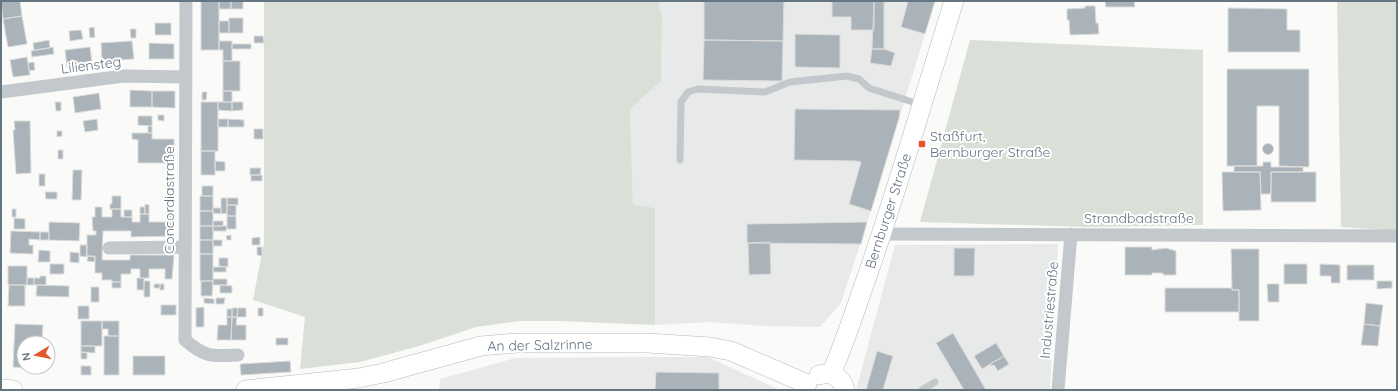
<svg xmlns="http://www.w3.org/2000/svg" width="1398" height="391" viewBox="0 0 1398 391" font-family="Quicksand,sans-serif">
<rect width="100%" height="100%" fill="#fafaf8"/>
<path fill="#e8e9e9" d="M658,1H935L871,211L841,303L820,327L763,326L710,322L655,325V208L633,204L630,109L661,81L662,15Z
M1058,244L1050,390H856L895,245Z
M642,357H708L780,390H439L440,379L515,358Z"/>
<path fill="#dadfd7" d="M264,1H658L662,15L661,81L630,109L633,204L655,208V325L560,321H520L476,327L419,346L360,362L300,369L305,317L253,300L264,242Z
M1337,1H1397V231L1341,227Z
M970,40L1203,50V225L1087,227L920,222Z"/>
<path fill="#aab3b9" stroke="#dcdcda" d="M1,1H20L22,16L3,19Z
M201,1H219V50H201Z
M219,1H231V9H219Z
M231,1H243V9H231Z
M704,1H784L783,41L704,40Z
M832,1H874V30H851V17H832Z
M874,1H884V49H872Z
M908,1H935L925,34L901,27Z
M1105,1H1134L1135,7H1106Z
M1085,6H1095L1096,23H1098L1099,34L1070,35L1069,20H1067V9L1085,8Z
M1228,8L1287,9V30H1300V52H1228Z
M22,16L27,44L8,47L3,19Z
M229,18H243V33H229Z
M219,21H229V33H219Z
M155,23H171V35H155Z
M94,27L95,37L90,38L89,28Z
M130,29H136V38H131Z
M81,30L83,39L70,41L69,31Z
M795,34L840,35V68L795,67Z
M254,36H263L264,43H254Z
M49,40L50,48L34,50L33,43Z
M704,40L783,41L782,81L703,80Z
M132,41L134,59L102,61L101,43Z
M219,41H232V61H223V50H219Z
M149,43L174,44V59H149Z
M232,44H251V49H232Z
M53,47L54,54L32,57L31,51Z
M90,47L92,63L67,67L65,50Z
M872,49H884L895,53L891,66L870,63Z
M27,57L30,75L13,77L10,60Z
M223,61H240V91H223Z
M34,62L35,70L29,71L28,63Z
M1227,69H1309V167L1279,166V106H1257V166H1227Z
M130,90L152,91V107H130Z
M152,91H175V108L152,107Z
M223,91H232V102H223Z
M202,92H207L206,100H202Z
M99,93L101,109L75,113L73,97Z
M55,102H61V111H56Z
M201,102H218V151H201Z
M218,102H232V111L218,110Z
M232,102H243V110L232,111Z
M795,109L900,110L899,118L871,211L849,204L861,162L856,161L794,160Z
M158,115H164V121L158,120Z
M138,116H152V126L138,125Z
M97,119L98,130L85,132L83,121Z
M218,119H228V127H218Z
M228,119L244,120V127H228Z
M14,121H30L31,173L16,174L13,130H15Z
M148,126H152V133H148Z
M254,129H263V139H254Z
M57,131H62V136L57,137Z
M132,133H152V139H174V163H138V140L132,139Z
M1262.5 149a5.5 5.5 0 1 1 11 0a5.5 5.5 0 1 1-11 0Z
M58,150H63V159H58Z
M201,151H215V175H201Z
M215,161L225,162V171H215Z
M1263,162H1271V167H1303V172H1271V191L1270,194H1261L1260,172H1234V166H1263Z
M250,168H261L260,175H250Z
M73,170H82L81,200H72Z
M1222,172H1260L1261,210L1223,211Z
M1271,172H1316V202H1271Z
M39,174H45V186H39Z
M251,175H262V181H251Z
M202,186H213V196H202Z
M45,192H57V199H46Z
M112,196H121V209H110V204H112Z
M200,196H213V211H200Z
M221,198H227V213L221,214Z
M227,198H238V205H227Z
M145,204L149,205V214H145Z
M227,205H236V216H227Z
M95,207H102V217H112V209H121V217H132V222H140V214H149V222H166V213H173L174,236L131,237V231H103L102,260H130V255H174L172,279H165V269H149V278H140V269H131V274H121V282H112V280H102V273H95V256H87V235H96V231H93L92,217H95Z
M140,207H145V214H140Z
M213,208H221V214L213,213Z
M12,209H16V217H12Z
M124,210H132V217H124Z
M200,211H213V226H200Z
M227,216H236V229H227Z
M14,218L25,219V229H14Z
M213,221H223V226H213Z
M49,222L80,223L79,241L49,240Z
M867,222L861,244L747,243V224Z
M200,226H213V240H200Z
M213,226H227L226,231H213Z
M11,231L40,232V240L29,239V245H33V254L10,253Z
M40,232H49V240H40Z
M231,235V240H227L226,236Z
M260,237V245H252V238Z
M200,240H213V254H200Z
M213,240H222V246H213Z
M770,242L771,274L749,275L748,243Z
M80,245H87L86,257L80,256Z
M257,247H262V256L257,255Z
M1125,247H1152V250L1166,248L1176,251V275H1163V273H1152V275H1125Z
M954,248H975L974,276H954Z
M1231,249H1259V321H1239V290H1232Z
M39,250L50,251V262H38Z
M70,252L79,253V263L70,262Z
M200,254H213V281H200Z
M88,256L95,257L94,262L87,261Z
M219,258H228V267L219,266Z
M50,264H64V274H50Z
M1284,264H1307V284H1284Z
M1320,264L1340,265V283H1331V276H1320Z
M1347,265H1374V280H1347Z
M8,266H27V285H8Z
M213,267H226V272H213Z
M40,276H46V285H34V278H40Z
M27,278H34V285H27Z
M137,278H144V290H137Z
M213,279H227V285H213Z
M144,281H150V297H144Z
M201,281H213L212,296H201Z
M1377,281H1392V288L1377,289Z
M112,282H121V288H112Z
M154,284H160V288H154Z
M160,284H164V290H160Z
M1267,284H1279V302H1268Z
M9,285H25V306H8Z
M37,285L69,286V297L36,296Z
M220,285L232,286V293H220Z
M91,287H99V302H91Z
M1165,288H1232V290H1239V312H1165Z
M204,298L214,299V304L204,303Z
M216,298H225L224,304H216Z
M1366,303L1383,305L1380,326L1364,324Z
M161,305H176V315H161Z
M78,306H89V319H78Z
M204,307V327H196V308Z
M232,308H238L237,317H232Z
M238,308H246V317H237Z
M258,308H263V316H258Z
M227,309H232V317H227Z
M227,317H232L231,340H217L218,325H227Z
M232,317H237L236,325H246V340H231Z
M81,321H102V346H81Z
M102,321H119V336H108V329H102Z
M15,324L43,325L42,343H24V367H41V369L13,367Z
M1364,324L1380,326L1378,346L1361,345Z
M953,333L986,390H964L936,343Z
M104,336H119V375H104Z
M276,338H288V345H276Z
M996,343L1004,356L982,369L974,356Z
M81,346H95V353L81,352Z
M877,351L893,356L883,390H866Z
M81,352L87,353V359H81Z
M133,356H165V375H133Z
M1004,356L1009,364L998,371L994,365L991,366L990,364Z
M290,361L291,372L241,375L240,364Z
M81,366H91V375H81Z
M656,372L719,373V390H655Z"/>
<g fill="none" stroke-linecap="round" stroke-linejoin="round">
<g stroke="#b3babf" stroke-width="20">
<path id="secondary" d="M831,374C846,340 857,304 870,268C900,180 926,90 954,1
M819,375C831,371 842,377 845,390
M1,389L13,390
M246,390L359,378L383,373L481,346L517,343H648L710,347L731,351L807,384"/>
</g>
<path stroke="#c3c8cc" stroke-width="7" d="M680,160L681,102L688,92L698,89L765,92L790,82L847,76L859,79L869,88L922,105
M922,390L935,382"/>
<path stroke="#c3c8cc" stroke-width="13" d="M186,1L185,340C206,358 212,356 238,355
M1,92L124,76L186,77
M881,234L1397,236
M109,248L185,247
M1058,390L1071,234"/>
<use href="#secondary" stroke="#fff" stroke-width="19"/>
</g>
<rect fill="#e4572e" stroke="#fff" stroke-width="1.5" x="918" y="140" width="8" height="8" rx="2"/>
<g text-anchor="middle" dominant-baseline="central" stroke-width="4" stroke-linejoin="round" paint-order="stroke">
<g font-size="14" fill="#657683" stroke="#fff">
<text transform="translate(91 65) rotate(-7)">Liliensteg</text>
<text transform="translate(169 200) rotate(-90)">Concordiastraße</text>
<text transform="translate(888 211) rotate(-72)">Bernburger Straße</text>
<text x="1139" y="218">Strandbadstraße</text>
<text transform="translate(1049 310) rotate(-85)">Industriestraße</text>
<text transform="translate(540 345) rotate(-1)">An der Salzrinne</text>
</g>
<g font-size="14" fill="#657683" stroke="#fff" text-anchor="start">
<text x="930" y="136">Staßfurt,<tspan x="930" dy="16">Bernburger Straße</tspan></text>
</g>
</g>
<rect width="1398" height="391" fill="none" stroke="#657683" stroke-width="4"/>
<g transform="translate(36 355) rotate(260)"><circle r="19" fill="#ffffff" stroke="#c1c8cd"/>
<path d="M0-3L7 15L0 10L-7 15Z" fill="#e4572e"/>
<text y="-6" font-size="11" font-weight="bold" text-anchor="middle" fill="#657683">N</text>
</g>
</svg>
